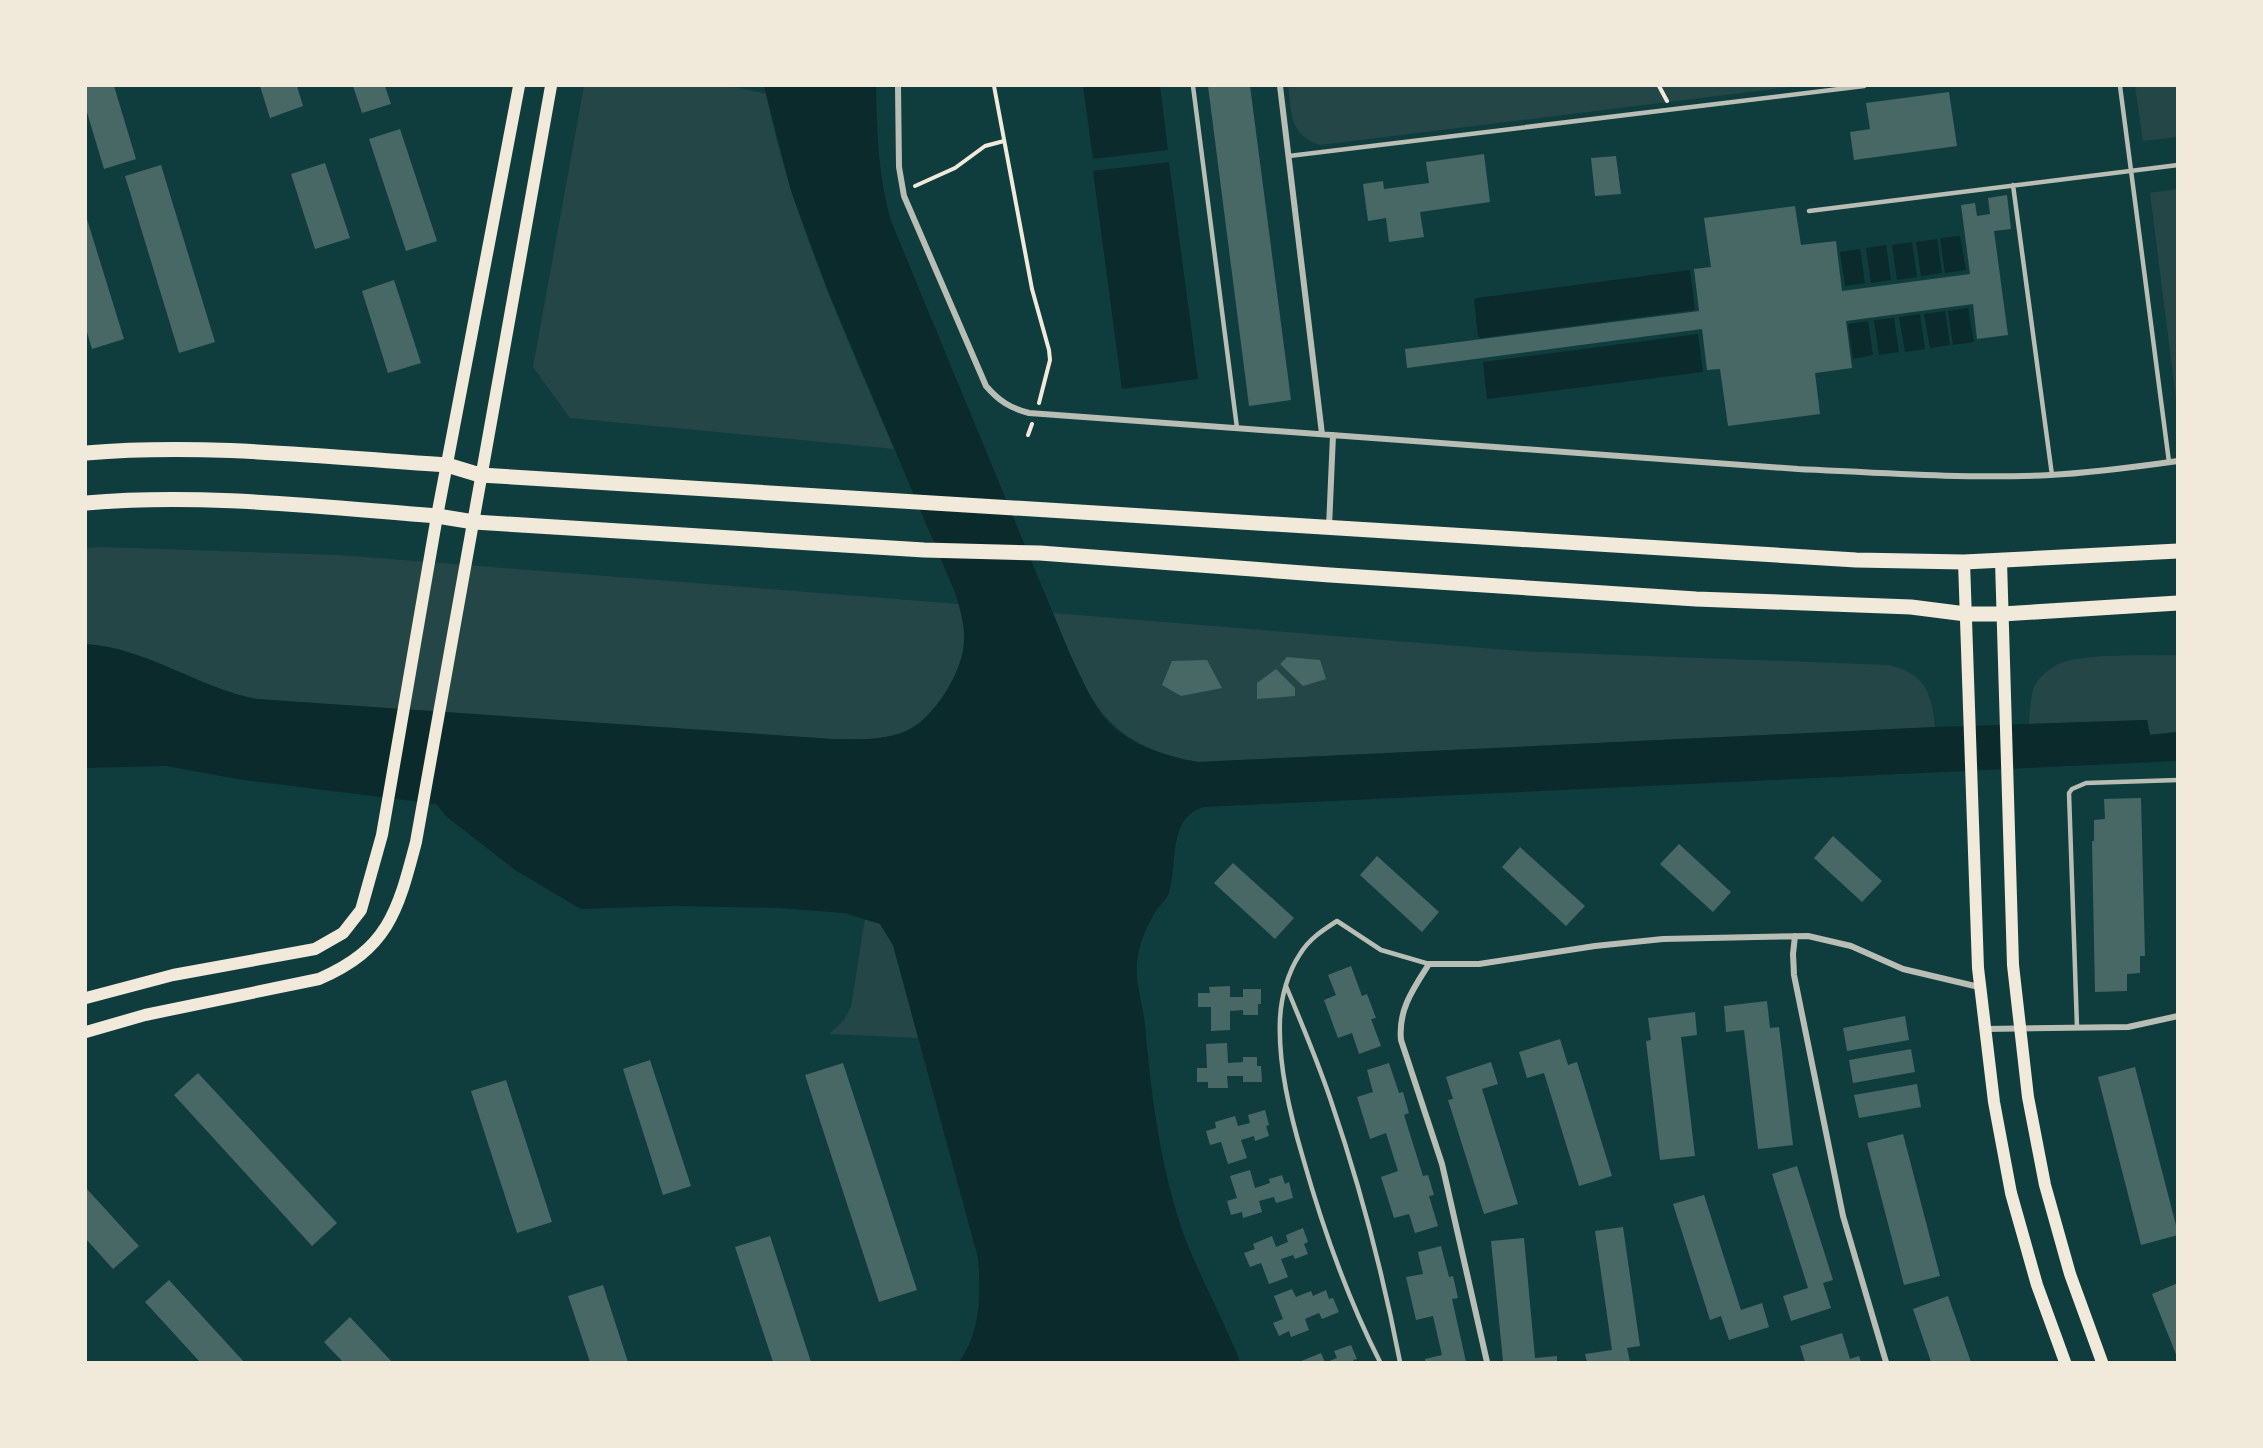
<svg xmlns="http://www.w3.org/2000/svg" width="2263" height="1448" viewBox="0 0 2263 1448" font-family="Merriweather,serif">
<rect width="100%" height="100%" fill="#0f3d3e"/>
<path fill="#244646" d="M584,86H731L766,94C791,217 845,334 894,449L570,418L533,367Z
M1288,86H1798L1320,145C1289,135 1292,113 1288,86Z
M2135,86H2177V137L2143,141Z
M2177,189H2178L2177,406L2150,193Z
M100,547L339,555L959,604C962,616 965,628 964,641C964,671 934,719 906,731C883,741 857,739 832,739L257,699C198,688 147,648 86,644V548Z
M1053,613L1520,651L1888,665C1925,673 1932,693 1935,727L1198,762C1101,745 1087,695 1053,613Z
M2177,655V732L2150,735L2147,720L2029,724C2030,712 2030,699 2034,687C2039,676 2051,667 2061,663C2086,653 2148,656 2177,655Z
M865,918L880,924L893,945L918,1038L829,1034L844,1020L851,1007Z"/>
<path fill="#0a2a2b" d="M764,86H876C877,132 878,176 891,221L1069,652C1079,672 1088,695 1101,713C1123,743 1163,756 1198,762L1935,727L2147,720L2150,735L2177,732V761L1204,807C1167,817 1178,865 1169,893C1166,900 1160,905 1156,911C1146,927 1139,944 1137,962C1135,980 1143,1006 1145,1025C1151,1095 1161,1172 1185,1238C1201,1280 1224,1320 1240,1362H959C981,1331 981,1295 978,1258L893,945L880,924L844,913L778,908L673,906L581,909L515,870L447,817L436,804L237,779L167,766L86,768V644C147,648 198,688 257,699L832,739C857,739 883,741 906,731C934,719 964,670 964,640C965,624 960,610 956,595L828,291L791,191Z
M1083,86H1160L1168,150L1093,159Z
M1169,162L1198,379L1122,389L1093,171Z
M1960,236L1966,270L1945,273L1940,238Z
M1937,239L1942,273L1921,276L1916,242Z
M1912,242L1917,277L1897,280L1892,245Z
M1886,245L1891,280L1871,283L1866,248Z
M1860,249L1865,283L1845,286L1840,252Z
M1690,270L1695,310L1481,338L1478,336L1474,300L1476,298Z
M1968,308L1974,342L1953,345L1948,311Z
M1945,311L1950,345L1930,348L1924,314Z
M1920,314L1925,349L1905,352L1899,317Z
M1894,318L1899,352L1879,355L1874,320Z
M1868,321L1873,355L1853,359L1848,324Z
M1698,334L1703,372L1487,399L1483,362Z"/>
<path fill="#486865" d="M86,86H114L136,159L104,169L86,109Z
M260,86H297L303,106L270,118Z
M353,86H385L391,104L362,113Z
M1208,86H1250L1291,400L1249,406Z
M1949,92L1957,146L1854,160L1850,132L1870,129L1866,103Z
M400,129L437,241L406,251L369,139Z
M1484,154L1490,202L1420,212L1424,237L1389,242L1386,218L1368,221L1363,184L1383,181L1384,189L1429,183L1426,162Z
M1616,156L1621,194L1595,196L1591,158Z
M325,163L350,238L315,249L291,174Z
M161,165L215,342L179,353L125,176Z
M2007,195L2011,229L1994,231L2008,335L1977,339L1973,304L1846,321L1852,368L1815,373L1820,414L1728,426L1720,369L1707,370L1702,329L1407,368L1405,349L1699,311L1694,269L1711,267L1704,218L1795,206L1801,245L1836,241L1842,291L1970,274L1961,205L1975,203L1977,216L1990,214L1988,198Z
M86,216L124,339L92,349L86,329Z
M394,280L421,363L388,373L362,291Z
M1287,657L1320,660L1326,679L1303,686L1280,664Z
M1207,660L1222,688L1181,696L1162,685L1172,661Z
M1276,669L1295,688V696L1257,699V683Z
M2141,798L2145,956H2140V973L2127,974V991L2095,992L2092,841H2094V820L2105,819L2104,799Z
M1833,836L1882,881L1862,902L1814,858Z
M1679,844L1731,892L1713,912L1660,864Z
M1520,847L1585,906L1566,926L1502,867Z
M1377,856L1439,912L1422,932L1360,875Z
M1233,863L1294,918L1275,939L1214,883Z
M1351,966L1362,996L1367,994L1376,1018L1371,1019L1381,1046L1359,1054L1352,1033L1338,1038L1324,1000L1336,995L1328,975Z
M1230,986V997H1243V989H1261V1004H1258V1015H1243V1010L1230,1011V1030L1211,1031V1007H1198V993H1210L1209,987Z
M1767,1001L1770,1028L1779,1027L1793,1145L1758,1149L1744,1030L1726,1032L1724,1006Z
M1695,1012L1697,1035L1681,1037L1695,1156L1660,1160L1646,1041L1651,1040L1648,1018Z
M1905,1016L1909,1040L1847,1051L1843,1028Z
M1560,1039L1568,1065L1577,1062L1612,1176L1579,1186L1544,1073L1527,1078L1519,1052Z
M1227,1043L1228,1063L1243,1062V1057H1257V1066H1261L1262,1082H1243V1076H1227L1228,1088H1208V1082H1197V1068H1207L1206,1044Z
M1911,1049L1915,1072L1853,1083L1849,1060Z
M650,1060L691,1186L663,1195L623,1069Z
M1491,1062L1498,1084L1482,1089L1518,1204L1484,1214L1448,1100L1453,1099L1446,1077Z
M843,1063L917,1290L879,1302L805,1075Z
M1389,1063L1399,1093L1403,1092L1409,1113L1404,1115L1423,1176L1428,1175L1434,1195L1429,1196L1438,1226L1415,1233L1409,1214L1394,1218L1381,1177L1398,1171L1386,1133L1370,1139L1357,1097L1373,1092L1367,1070Z
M2135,1067L2178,1233V1235L2141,1245L2098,1077Z
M198,1073L337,1223L312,1246L174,1095Z
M506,1080L552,1222L517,1233L471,1091Z
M1917,1084L1921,1107L1859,1118L1854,1095Z
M1265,1110L1269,1125L1266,1126L1269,1136L1255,1141L1254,1136L1241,1140L1247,1158L1228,1164L1221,1142L1210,1145L1206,1131L1216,1128L1215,1122L1235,1116L1238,1126L1250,1123L1248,1115Z
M1903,1134L1940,1276L1904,1285L1867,1143Z
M1797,1166L1833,1280L1823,1283L1831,1308L1791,1321L1783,1296L1808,1288L1772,1174Z
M1250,1170L1255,1188L1270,1183L1269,1179L1282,1175L1285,1184L1289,1182L1293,1198L1276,1203L1274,1197L1259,1201L1262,1212L1243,1218L1242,1212L1231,1215L1227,1201L1237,1198L1230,1176Z
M86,1188L139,1246L113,1269L86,1239Z
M1704,1195L1741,1310L1762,1303L1769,1327L1729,1340L1721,1316L1710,1320L1673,1204Z
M1623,1227L1640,1346L1627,1348L1630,1362H1587L1585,1354L1612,1350L1595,1231Z
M1303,1228L1308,1242L1304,1244L1308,1254L1295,1259L1293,1255L1281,1259L1288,1277L1269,1284L1261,1263L1250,1267L1244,1253L1255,1249L1253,1244L1272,1236L1276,1247L1288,1242L1286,1235Z
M770,1236L811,1362H773L735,1247Z
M1524,1238L1535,1358L1557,1356V1362L1503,1361L1491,1241Z
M1441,1246L1449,1277L1453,1276L1458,1298L1452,1299L1466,1362H1425V1359L1442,1355L1433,1316L1416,1320L1406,1277L1423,1274L1418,1252Z
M169,1280L244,1362H200L145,1302Z
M2178,1283V1357H2177L2152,1294Z
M603,1285L628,1362H590L568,1296Z
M1292,1289L1296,1297L1311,1291L1313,1296L1326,1290L1329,1299L1333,1298L1339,1312L1322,1319L1319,1313L1305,1319L1309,1330L1291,1337L1289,1331L1279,1336L1273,1323L1283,1319L1274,1296Z
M1948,1296L1971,1362H1931L1913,1309Z
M350,1317L392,1362H343L324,1342Z
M1842,1333L1850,1359L1859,1356L1861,1362H1805L1800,1346Z
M1351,1345L1357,1359L1353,1360L1354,1362H1327L1337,1358L1334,1351Z
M1321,1353L1325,1362H1299Z"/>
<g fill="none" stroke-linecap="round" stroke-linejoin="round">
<path stroke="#f1e9da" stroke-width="4" d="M994,86L1032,289L1049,350L1050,360L1039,403
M1659,86L1667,101
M915,186L955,168L985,146L1004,141
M1028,435L1032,424"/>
<path stroke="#b8beb3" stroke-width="4.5" d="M1193,86L1237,428
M2120,86L2169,462
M1289,156L1864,86
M2013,185L2052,475
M1809,211L2178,165
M1286,986C1302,1024 1318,1062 1331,1101C1360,1186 1383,1274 1400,1362
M2077,1027L2069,793L2072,789L2086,783L2178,780
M1380,1362C1347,1297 1323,1229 1303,1158C1290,1114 1278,1065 1280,1019C1281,997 1288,972 1300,954C1309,939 1323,930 1337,921L1381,950L1429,964"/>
<path stroke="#b8beb3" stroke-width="6" d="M898,86L899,167L904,196L986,386C999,401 1010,408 1029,413L1798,469C1882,473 1966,479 2050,475C2092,473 2135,467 2178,461
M1280,86L1322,434
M1329,527L1333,435
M1795,936L1793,954L1794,975L1843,1216L1886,1362
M1985,1029L2128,1027L2178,1016
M1487,1362L1442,1164L1401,1040C1398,1010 1413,989 1429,964H1479L1595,946L1663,939L1808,936L1851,946L1903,969L1979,987"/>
<path stroke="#f1e9da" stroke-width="12" d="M2001,561L2013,965L2028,1097L2045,1185L2070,1274L2102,1362
M1964,562L1978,968L1994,1102L2011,1193L2037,1285L2065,1362
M86,998L173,975L315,949L343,933L361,910L382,835L437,516L519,86
M86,1032L145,1015L319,979C389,949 398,910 416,842L551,86"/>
<path stroke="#f1e9da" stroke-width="15" d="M86,453C206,443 327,457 447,465L480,475L1856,560L1964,562L2178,551
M86,503C203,493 320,507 437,516L474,522L924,550L1040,553L1330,575L1696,599L1911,607L1966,614H2002L2178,603"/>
</g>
<rect width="2263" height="1448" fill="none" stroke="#f1e9da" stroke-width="174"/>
</svg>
